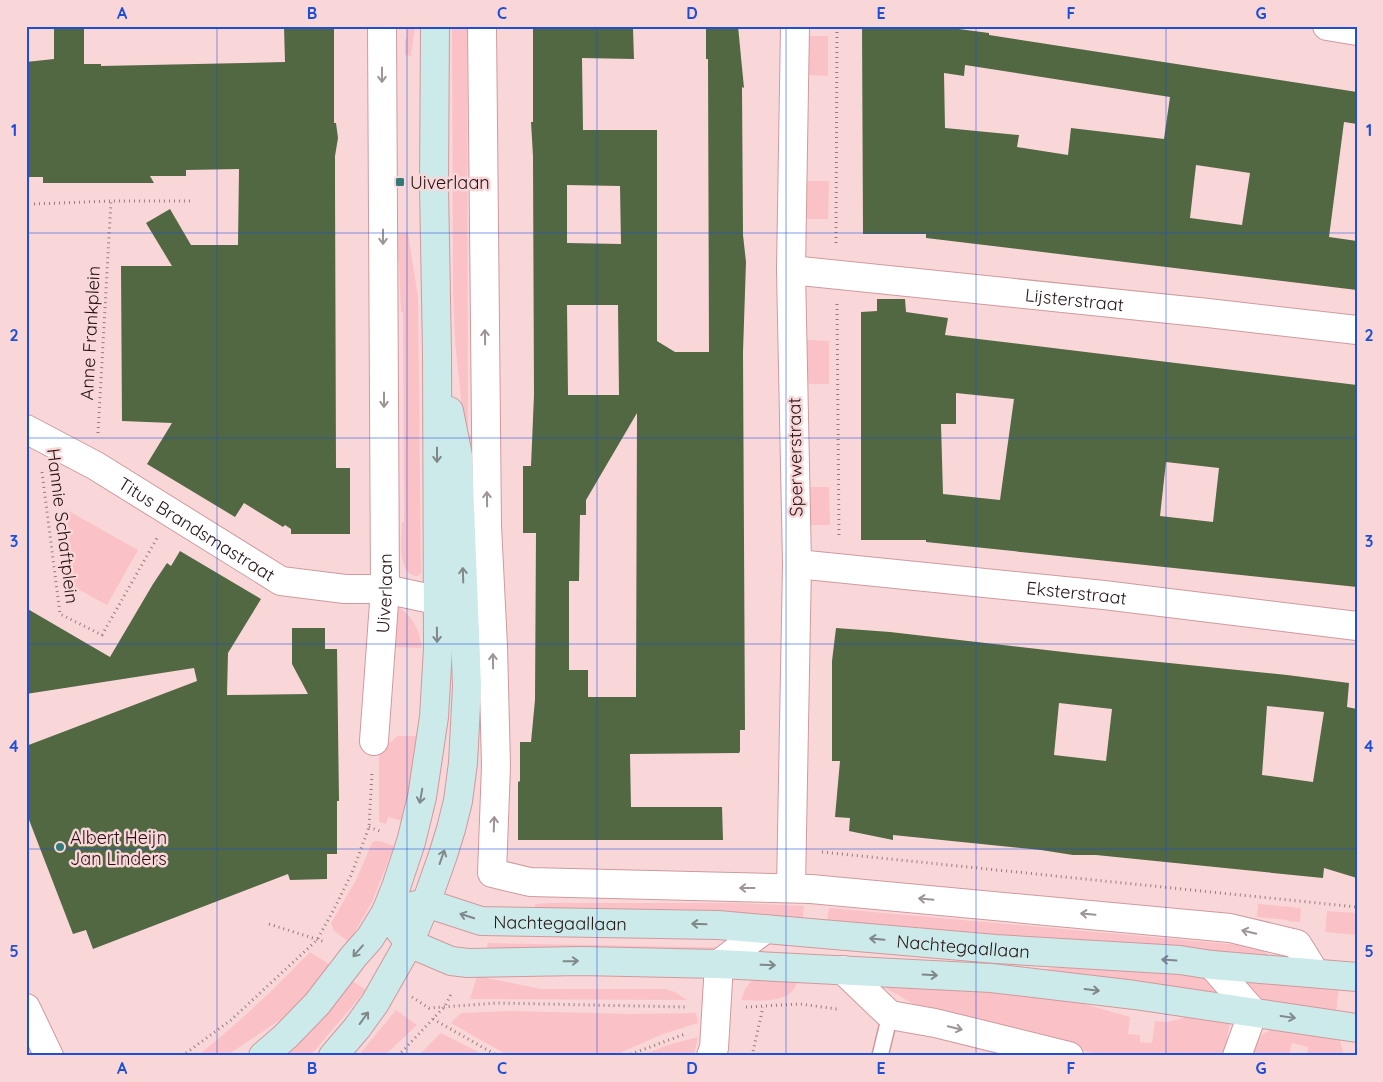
<svg xmlns="http://www.w3.org/2000/svg" width="1383" height="1082" viewBox="0 0 1383 1082" font-family="Quicksand,sans-serif">
<rect width="100%" height="100%" fill="#f9d7d9"/>
<path fill="#fac2c6" d="M407,26H415L411,56L405,55V39H407Z
M452,26H467L468,435H471V445L466,446L455,341L453,292Z
M807,36H828V76L807,75Z
M807,181H829L828,219H807Z
M394,233H408L418,297L421,568V573L418,576C396,576 402,537 402,522H404L403,312H401L399,265Z
M807,340L829,341V384H808Z
M808,487H829L830,525H808Z
M65,509L138,550L107,605L72,586Z
M397,606C413,616 420,631 422,648L392,647Z
M397,736H418L414,773L402,821L388,817L386,824L379,822V743H390Z
M375,841H379L394,846L372,902L349,942L334,931L331,923L356,880L372,843Z
M550,903H740L804,906L803,918L739,914L535,911V904Z
M1258,904L1301,908L1300,922L1288,921V920L1257,917Z
M829,908L1251,946L1261,949L1271,957L1269,960L827,920Z
M1327,911L1357,913V935L1325,932Z
M488,943L752,948L745,956L484,957Z
M310,952L332,966L295,1010L226,1056H197C238,1024 274,989 310,952Z
M1090,964L1208,977L1226,994L1028,971Z
M477,976L541,989H665L675,992L687,1000L470,999Z
M754,977L797,978C797,1004 760,1001 741,1000L745,989Z
M1241,977L1339,986L1336,1014L1256,1002Z
M348,978L366,990L316,1049L309,1056H277Z
M887,982L1064,998L1130,1017L1128,1034L1140,1035V1042L1152,1043L1155,1021L1168,1022L1193,1015L1230,1021L1224,1056H1126L1116,1053L1115,1056H1105L926,1011L887,989L885,985Z
M396,1010L417,1025L384,1056H358Z
M510,1011L633,1014L696,1013L698,1023L663,1034L613,1056H509L451,1023L461,1013Z
M1273,1029L1339,1036L1344,1056H1318L1307,1053L1308,1047L1292,1043L1289,1055L1250,1056C1256,1041 1257,1035 1273,1029Z
M441,1033L486,1056H418Z
M698,1037L694,1056H640L668,1045Z"/>
<path fill="#516842" fill-rule="evenodd" d="M54,26H84V64H101V66L285,62L284,26H334V123H336L338,138L335,156V184L336,468H350V534H291V529L285,525L283,527L244,503L235,517L147,464L172,423L122,421L121,266H172L146,223L170,209L191,245H238L239,169L186,170V176H150L154,183H43V177H26V62L54,59Z
M533,26H585V29H633L634,59L582,58L583,130H657V341L675,352H709L708,59H706V26H738L744,88L742,87L743,235L746,262L743,352L745,730H740V751L739,753L630,754L631,807H722L723,840H518V782L520,781V742H531L535,700L536,533H523V466H531L534,395L533,156L531,122H533ZM567,185L620,186L621,244L567,243ZM567,305H618L619,395H568ZM637,413L636,697H588V670H569V581H579L580,515H586V500Z
M862,26H936L989,33V35L1357,92V124L1344,122L1329,237L1357,241V290L926,238V234H863ZM965,65L1170,97L1164,139L1071,128L1068,155L1017,147L1019,135L945,128L944,73L964,76ZM1196,165L1250,173L1242,225L1190,218Z
M877,299H905L906,312L948,318L945,335L1357,385V587L926,542V540H861V312L877,311ZM956,393L1014,399L1000,500L943,494L941,424H956ZM1166,462L1219,468L1213,522L1160,516Z
M180,551L261,599L228,653L227,695L308,694L292,664V628H325V649H337L339,801H337V854H327V879L290,880L288,874L93,949L86,930L73,934L26,812V746L197,681L194,668L26,694V608L110,657L153,584L167,563L171,566Z
M836,628L890,632L1081,654L1287,675L1349,683L1347,707L1357,709V878L1324,868L1323,878L1096,855H1073L1041,850L893,835V840L849,831L850,818L835,817L840,761H832V661ZM1059,703L1112,709L1106,761L1054,755ZM1267,706L1324,712L1313,782L1262,775Z"/>
<g fill="none" stroke-linecap="round" stroke-linejoin="round">
<g stroke="#ce9a9e" stroke-width="18">
<path id="lane" d="M880,1056L890,1015"/>
</g>
<g stroke="#ce9a9e" stroke-width="30">
<g id="street">
<path d="M482,26L487,526L493,646L496,766L492,873L530,882L811,889L1230,928L1297,944L1315,973"/>
<path d="M1327,26L1357,31"/>
<path id="s1" d="M791,270L1208,313L1357,330"/>
<path id="s2" d="M26,429L96,466L281,581L345,589H385L436,600"/>
<path id="s3" d="M797,564L1104,595L1357,626"/>
<path id="s4" d="M374,741L385,589L382,26"/>
<path d="M791,888L797,564L791,270L795,26"/>
<path d="M1212,965L1253,1012L1237,1056"/>
<path d="M843,970L890,1015L935,1023L1069,1056"/>
<path d="M26,1008L49,1056"/>
<path d="M711,1056L714,1048L719,964L765,929"/>
</g>
</g>
<g stroke="#ce9a9e" stroke-width="30">
<g id="secondary">
<path d="M386,912L409,943L451,961L468,963L581,961L719,964L991,978L1135,995L1357,1028"/>
<path id="s5" d="M386,912L426,903L481,921L718,925L996,949L1180,960L1212,965L1357,977"/>
<path d="M263,1056L286,1036L317,1004L354,956L370,938L386,912L396,887L411,842L422,797L434,717L438,648L437,353L434,186L435,26"/>
<path d="M333,1056L357,1028L375,1003L409,943L426,903L443,855L451,829L458,801L463,763L467,686L458,456L449,411"/>
</g>
</g>
<path stroke="#967b7d" stroke-width="3" stroke-dasharray="1 4" stroke-linecap="butt" d="M34,204L111,201H192
M836,243L837,26
M837,304L839,538
M98,433L111,201
M42,472L60,614L102,635L157,538
M369,827L382,832
M822,852L1357,907
M269,924L325,942
M412,997L429,1008L496,1003L685,1007
M746,1007L800,1004L837,1009
M433,1019L498,1056
M182,1056L231,1020L317,940L333,911L352,873L369,827L372,772
M398,1056L445,1006L452,992
M626,1056L685,1034
M752,1056L763,1007"/>
<use href="#lane" stroke="#fff" stroke-width="15"/>
<use href="#street" stroke="#fff" stroke-width="28"/>
<use href="#secondary" stroke="#cceae9" stroke-width="28"/>
</g>
<defs><path id="oneway-shaft" d="M-6 0H5M1.5-3L5.5 0L1.5 3" fill="none" stroke-width="1.6" stroke-linecap="round" stroke-linejoin="round" transform="scale(1.25)"/></defs>
<g stroke="#9c9495">
<use href="#oneway-shaft" transform="translate(382 75) rotate(90)"/>
<use href="#oneway-shaft" transform="translate(383 237) rotate(90)"/>
<use href="#oneway-shaft" transform="translate(485 337) rotate(-91)"/>
<use href="#oneway-shaft" transform="translate(384 400) rotate(90)"/>
<use href="#oneway-shaft" transform="translate(487 499) rotate(-91)"/>
<use href="#oneway-shaft" transform="translate(493 661) rotate(-91)"/>
<use href="#oneway-shaft" transform="translate(494 824) rotate(-88)"/>
<use href="#oneway-shaft" transform="translate(747 888) rotate(-180)"/>
<use href="#oneway-shaft" transform="translate(926 899) rotate(-175)"/>
<use href="#oneway-shaft" transform="translate(1088 914) rotate(-175)"/>
<use href="#oneway-shaft" transform="translate(1249 932) rotate(-166)"/>
<use href="#oneway-shaft" transform="translate(955 1028) rotate(14)"/>
</g>
<g stroke="#808889">
<use href="#oneway-shaft" transform="translate(437 455) rotate(90)"/>
<use href="#oneway-shaft" transform="translate(463 575) rotate(-92)"/>
<use href="#oneway-shaft" transform="translate(437 635) rotate(89)"/>
<use href="#oneway-shaft" transform="translate(421 796) rotate(100)"/>
<use href="#oneway-shaft" transform="translate(442 857) rotate(-71)"/>
<use href="#oneway-shaft" transform="translate(467 916) rotate(-162)"/>
<use href="#oneway-shaft" transform="translate(699 924) rotate(-178)"/>
<use href="#oneway-shaft" transform="translate(877 939) rotate(-175)"/>
<use href="#oneway-shaft" transform="translate(358 951) rotate(131)"/>
<use href="#oneway-shaft" transform="translate(1169 960) rotate(-176)"/>
<use href="#oneway-shaft" transform="translate(571 961) rotate(-1)"/>
<use href="#oneway-shaft" transform="translate(768 965) rotate(2)"/>
<use href="#oneway-shaft" transform="translate(930 975) rotate(3)"/>
<use href="#oneway-shaft" transform="translate(1092 990) rotate(7)"/>
<use href="#oneway-shaft" transform="translate(1288 1017) rotate(8)"/>
<use href="#oneway-shaft" transform="translate(364 1018) rotate(-54)"/>
</g>
<path fill="none" stroke="#1d4ed8" stroke-width="1" stroke-opacity="0.55" d="M217,26V1056M407,26V1056M597,26V1056M786,26V1056M976,26V1056M1166,26V1056M26,233H1357M26,438H1357M26,644H1357M26,849H1357"/>
<g fill="#317a78" stroke="#f9d7d9" stroke-width="2">
<rect x="395" y="177" width="10" height="10" rx="2.5"/>
<circle cx="60" cy="847" r="5"/>
</g>
<g text-anchor="middle" dominant-baseline="central" stroke-width="5" stroke-linejoin="round" paint-order="stroke">
<g font-size="18" fill="#241113" stroke="#f9d7d9" text-anchor="start">
<text x="410" y="182">Uiverlaan</text>
<text x="70" y="837">Albert Heijn<tspan x="70" dy="21">Jan Linders</tspan></text>
</g>
<g font-size="18" fill="#241113" stroke="#f9d7d9">
<text stroke="none"><textPath href="#s1" startOffset="285">Lijsterstraat</textPath></text>
<text transform="translate(90 333) rotate(-87)">Anne Frankplein</text>
<text transform="translate(795 457) rotate(-91)">Sperwerstraat</text>
<text transform="translate(63 526) rotate(83)">Hannie Schaftplein</text>
<text stroke="none"><textPath href="#s2" startOffset="198">Titus Brandsmastraat</textPath></text>
<text stroke="none"><textPath href="#s3" startOffset="281">Eksterstraat</textPath></text>
<text stroke="none"><textPath href="#s4" startOffset="148">Uiverlaan</textPath></text>
<text stroke="none"><textPath href="#s5" startOffset="178">Nachtegaallaan</textPath></text>
<text stroke="none"><textPath href="#s5" startOffset="582">Nachtegaallaan</textPath></text>
</g>
</g>
<rect width="1383" height="1082" fill="none" stroke="#f9d7d9" stroke-width="55"/>
<rect x="28" y="28" width="1328" height="1026" fill="none" stroke="#1d4ed8" stroke-width="2"/>
<g font-size="16" text-anchor="middle" font-weight="bold" fill="#1d4ed8">
<text x="122" y="19">A</text>
<text x="312" y="19">B</text>
<text x="502" y="19">C</text>
<text x="692" y="19">D</text>
<text x="881" y="19">E</text>
<text x="1071" y="19">F</text>
<text x="1261" y="19">G</text>
<text x="14" y="136">1</text>
<text x="1369" y="136">1</text>
<text x="14" y="341">2</text>
<text x="1369" y="341">2</text>
<text x="14" y="547">3</text>
<text x="1369" y="547">3</text>
<text x="14" y="752">4</text>
<text x="1369" y="752">4</text>
<text x="14" y="957">5</text>
<text x="1369" y="957">5</text>
<text x="122" y="1074">A</text>
<text x="312" y="1074">B</text>
<text x="502" y="1074">C</text>
<text x="692" y="1074">D</text>
<text x="881" y="1074">E</text>
<text x="1071" y="1074">F</text>
<text x="1261" y="1074">G</text>
</g>
</svg>
